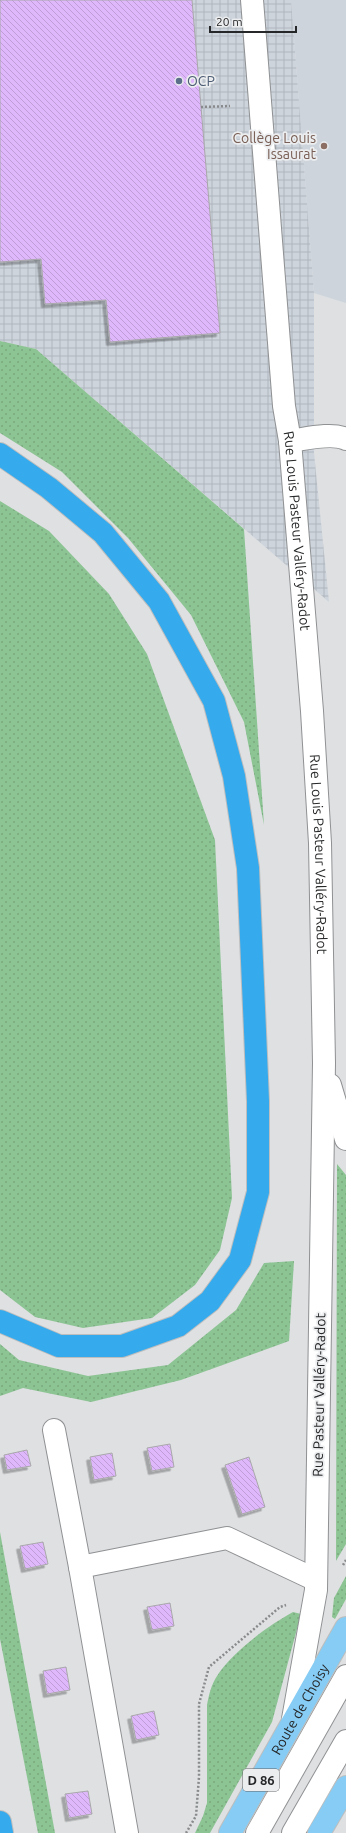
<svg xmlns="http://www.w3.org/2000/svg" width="346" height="1833" viewBox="0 0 346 1833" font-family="Ubuntu,sans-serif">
<defs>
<pattern id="industrial-grid" width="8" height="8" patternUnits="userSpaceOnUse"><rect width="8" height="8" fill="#cdd4dc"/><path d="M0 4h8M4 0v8" fill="none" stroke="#b0b6bd"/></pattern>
<pattern id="grass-dots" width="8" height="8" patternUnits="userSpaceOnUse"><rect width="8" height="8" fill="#8dc493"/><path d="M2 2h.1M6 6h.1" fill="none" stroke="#7aa87f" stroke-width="1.8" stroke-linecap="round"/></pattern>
<pattern id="building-back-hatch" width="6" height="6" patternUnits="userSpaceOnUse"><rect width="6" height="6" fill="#dfb8fc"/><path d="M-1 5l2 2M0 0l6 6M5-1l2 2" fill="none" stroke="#bf9ed8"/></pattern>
<filter id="shadow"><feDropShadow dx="-3.5" dy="3.5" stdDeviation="0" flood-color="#0004"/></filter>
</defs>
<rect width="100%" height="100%" fill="#dee0e2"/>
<path fill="#cdd4dc" d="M291,0H346V303L314,293Z"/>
<path fill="url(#industrial-grid)" d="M0,0H291L314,293V453L329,602L36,349L0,341Z"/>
<path fill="url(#grass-dots)" d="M0,341L36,349L244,529L264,825L244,722L191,615L128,538L62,472L0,433Z
M0,501L49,531L109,594L147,654L215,840L232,1198L220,1250L195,1285L152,1318L83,1328L35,1317L0,1290Z
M337,1164L346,1175V1544L336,1561Z
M294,1261L289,1341L181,1380L91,1402L23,1388L0,1396V1344L19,1360L88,1376L168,1365L236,1310L264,1263Z
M0,1532L55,1833H38L0,1639Z
M346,1576V1599L335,1619L332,1617L334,1598Z
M293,1612L301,1614L272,1722L210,1833H195L203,1816L207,1803V1705C209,1695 211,1685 217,1676C232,1652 269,1625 293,1612Z"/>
<path fill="url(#building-back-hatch)" stroke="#a9a8aa" filter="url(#shadow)" d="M0,0H192L220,333L110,342L106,300L45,304L41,259L0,262Z
M170,1444L174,1467L152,1471L147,1448Z
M27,1450L31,1466L7,1470L4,1455Z
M112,1453L116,1476L94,1480L90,1457Z
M249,1457L265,1507L242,1514L225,1465Z
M43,1542L48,1564L25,1569L20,1546Z
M170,1603L174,1626L152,1630L147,1607Z
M66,1667L70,1690L47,1694L43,1671Z
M154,1711L159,1735L136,1740L131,1716Z
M88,1791L92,1814L69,1818L65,1794Z"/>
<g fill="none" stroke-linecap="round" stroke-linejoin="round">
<g stroke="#8f9193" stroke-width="24">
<g id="minor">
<path id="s1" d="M252,0L284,406L290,441L312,711L320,843L324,1063L316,1590L293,1719"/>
<path d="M290,441C305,439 332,432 346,439"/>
<path d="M330,1085L346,1139"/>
<path d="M54,1430L80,1567"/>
<path d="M127,1833L80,1567L227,1538L316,1580"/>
<path d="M257,1833L346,1676"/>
<path d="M293,1833L346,1741"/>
</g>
</g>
<g stroke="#bebebe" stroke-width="24">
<g id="major">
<path id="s2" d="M230,1833L346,1628"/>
<path d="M319,1833L346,1787"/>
</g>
</g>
<g stroke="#bebebe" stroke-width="24">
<path id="highway" d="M0,454L49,488L103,533L159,601L214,701L234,776L248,868L258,1101V1192L240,1260L210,1301L178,1326L122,1346H59L0,1321
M0,1822L2,1833"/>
</g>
<path stroke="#888a8b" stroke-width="2.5" stroke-dasharray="2 2" stroke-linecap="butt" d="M201,107L230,106
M343,1565L346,1560
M186,1833L196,1816L199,1777V1704L209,1667L280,1607L286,1605"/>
<use href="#minor" stroke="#fff" stroke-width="22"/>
<use href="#major" stroke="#86ccf4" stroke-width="22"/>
<use href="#highway" stroke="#35aaed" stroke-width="22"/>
</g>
<circle fill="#5c6f8a" stroke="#ebedef" stroke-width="1.5" cx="179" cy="81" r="4"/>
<circle fill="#8d6e63" stroke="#ebedef" stroke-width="1.5" cx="324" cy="146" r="4"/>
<g text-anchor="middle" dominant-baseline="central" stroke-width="3.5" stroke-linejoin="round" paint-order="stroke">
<rect fill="#ebedef" stroke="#616264" stroke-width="1" x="243" y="1769" width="36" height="22" rx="3"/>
<g font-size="13" font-weight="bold" fill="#262728">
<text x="261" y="1780">D 86</text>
</g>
<g font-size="14" fill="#4e5e75" stroke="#ebedef" text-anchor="start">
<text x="187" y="81">OCP</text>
</g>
<g font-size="14" fill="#785e54" stroke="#ebedef" text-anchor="end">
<text x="316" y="138">Collège Louis<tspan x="316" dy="16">Issaurat</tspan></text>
</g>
<g font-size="14" fill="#262728" stroke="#ebedef">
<text stroke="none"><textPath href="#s1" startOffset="533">Rue Louis Pasteur Valléry-Radot</textPath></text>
<text stroke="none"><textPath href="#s1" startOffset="857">Rue Louis Pasteur Valléry-Radot</textPath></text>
<text transform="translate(319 1395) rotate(-89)">Rue Pasteur Valléry-Radot</text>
<text stroke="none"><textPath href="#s2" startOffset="142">Route de Choisy</textPath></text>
</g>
</g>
<path d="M210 26v6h86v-6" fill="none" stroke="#262728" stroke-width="2"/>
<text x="216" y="26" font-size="12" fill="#262728" stroke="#ebedef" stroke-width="3" paint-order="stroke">20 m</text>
</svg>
